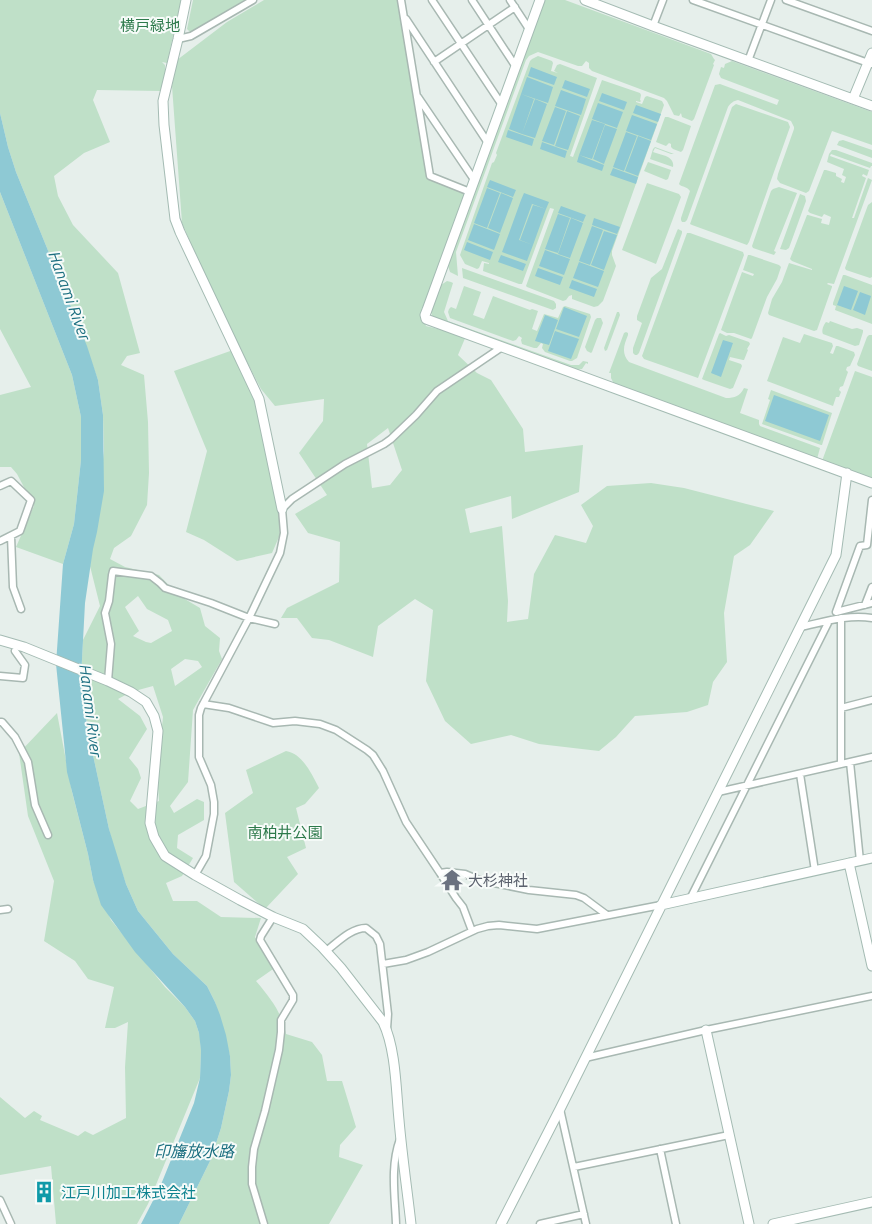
<svg xmlns="http://www.w3.org/2000/svg" width="872" height="1224" viewBox="0 0 872 1224" font-family="Ubuntu,'Noto Sans JP',sans-serif">
<rect width="100%" height="100%" fill="#e6efeb"/>
<path fill="#bfe0c8" fill-rule="evenodd" d="M0,0H181L167,63L162,62L165,65V77L160,91L97,90L93,100L110,142L84,153L54,176L58,196L73,225L118,273L140,353L127,356L121,365L144,375L148,422L149,473L147,505L131,536L114,548L110,559L125,567L159,575L178,595L200,608L205,626L220,638L219,651L222,659L193,710L188,782L170,806L174,813L197,799L204,802V820L178,835L177,848L193,858L182,876L166,883L173,901H197L221,917L261,918L255,937L276,967L256,981C271,999 281,1011 286,1034L312,1042L322,1055L327,1081H342L356,1127L340,1145L339,1157L363,1165L329,1224H179L211,1159L221,1128L229,1091L231,1075L230,1056L215,1002L207,986L173,954L138,911L126,884L113,846L109,829L88,732L81,678L83,640L100,606L90,566L104,451L103,415L98,380L78,324L16,172L8,147L0,113ZM138,596L147,609L168,620L172,631L151,643L146,642L133,636L139,631L125,607ZM185,659L198,661L202,667L175,686L171,669ZM153,686L163,717L157,774L159,801L138,809L130,801L141,778L138,769L129,758L147,729L140,716L118,699L131,692Z
M193,0H249L191,33L187,29Z
M264,0H398L428,178L465,194L422,316L426,326L466,336L458,355L477,373L491,380L523,429L525,452L583,445L579,492L512,519L511,496L465,509L470,533L502,526L508,601L507,622L528,619L534,574L555,535L586,543L593,526L581,505L607,486L651,483L684,488L774,511L750,545L734,556L724,613L727,662L713,682L708,705L687,712L635,716L616,737L599,751L539,744L511,735L471,744L445,721L426,681L433,610L415,599L378,626L373,657L329,640L312,638L297,618H281L287,608L339,582L340,542L308,533L295,514L327,495L299,453L323,421L324,399L275,406L261,389L218,306L182,223L172,86L177,60L227,22ZM388,428L402,470L390,485L372,488L367,444Z
M544,0H565L711,54L714,59L715,60L713,64L714,65L694,119L692,121L682,117L681,113L679,116L674,115L667,101L664,98L592,71L589,68V63L586,61L582,66H578L538,52L529,56L526,60L456,252L458,276L450,272L448,266Z
M538,56L552,61L553,63L551,71L558,73L554,71L557,65L560,64L597,78L570,156L573,157L602,80L640,93L641,95L640,100L641,101L640,102L636,101V102L642,104L645,97L647,96L662,101L664,105L612,251V255L616,266L603,301L598,306L594,307L572,299V295L569,296L566,300L563,301L527,287L526,286L554,209L550,208L522,284H519L483,271L484,263L489,264V263L482,261L479,268L477,269L465,264L460,255L492,163L494,162L497,155L496,153L530,61L532,59Z
M732,61L872,112V145L832,131L809,191L806,193L780,183L777,179L778,174L794,129V127L791,121L738,100C733,101 731,103 728,107L687,220L685,222H682L681,220V218L690,191C687,186 681,187 679,184L715,85L720,84L777,105L779,100L721,78L719,74L721,67L724,68L725,64Z
M736,104L788,122L790,127L749,242L747,245L692,225L690,224L732,107Z
M665,117H668L691,126L683,150L681,152L673,149L671,147V144L669,143L666,146L656,142Z
M843,140L872,150V158L837,145L839,141Z
M655,147L674,154H671L655,148L653,152C661,155 675,156 673,167L650,159L653,149Z
M832,150H836L872,163V166H871L870,168L831,154L830,156L869,170L867,176L863,174L862,176L866,178L852,218H854L868,178L872,180L834,284L828,283L827,284L832,286V287L817,330L814,331L769,315L768,313L772,299L782,282L789,263L812,270V269L792,261L790,259L807,215H808L822,219L821,223L829,225L831,217L824,214L822,217L810,213L808,211L824,170H826L836,173V176L842,179L841,182L844,183L846,177L842,175L844,169L827,162L829,154Z
M648,162L671,170L668,179L666,180L644,171Z
M647,183L679,194L681,197L656,264L622,250Z
M779,187L797,193L774,251L776,252L774,255L753,248L752,246L771,191L773,189Z
M0,192L72,375L81,417V460L74,524L63,564L16,547L34,506L17,474L11,467H0V395L31,387L0,329Z
M800,194L805,196L806,201L789,248L786,250L780,249Z
M872,202V277L870,278L846,270L845,268L868,205Z
M678,229L682,231V233L639,353L637,355H635L633,353V348L642,323L637,320V316L651,278L662,269L677,231Z
M687,233H690L743,252L744,255L698,378L644,359L642,356Z
M748,255H750L779,265L781,267L777,279L767,297L752,338L751,339L734,333H727L721,330L742,272L753,276L754,274L743,270Z
M462,268L554,301L556,304V308L553,310L463,278Z
M843,275H845L872,285V324L835,310L836,306L833,305V303Z
M447,281L451,282L453,283L444,312L448,321L571,365H579L583,361L588,362V364L586,363L582,369L575,370L433,318L431,312L441,285Z
M464,286L481,292L473,315L484,319L493,296L530,310L532,309L538,311L532,329L537,331L544,314L558,318L563,307L565,306L590,314L591,317L577,358L572,361H570L545,352L542,348L543,344L541,343L537,348H534L522,344L521,340L522,338L519,336L516,340L513,341L450,318L448,312L449,309L451,307L456,309Z
M617,312H619L620,315L607,350L605,351L604,348Z
M597,318H601L603,323L592,352L591,353L587,351L585,347L595,320Z
M830,321L852,329L857,328L863,330V332L859,345L855,346L823,334C821,331 824,324 826,322L829,323Z
M626,332L628,333V335C624,345 621,353 629,362L726,398C735,398 740,396 744,388L748,389L740,413L759,420V424L760,426L820,448L817,459L614,384L611,378V373H609L624,333Z
M720,333L726,336L729,335L749,342L750,344L747,349L748,350L744,360H743L730,357L729,360L741,364L742,366L733,388L730,389L704,380L702,379L719,334Z
M804,334L832,343L833,346L830,353L833,354L836,346H838L854,352L855,355L850,366L847,367L846,370L848,372L843,386L840,387L839,390L841,392L839,397H836L833,406L767,381L783,337L800,343Z
M869,335H872V371L858,366L857,364L867,337Z
M233,350L259,406L282,530L272,553L237,561L204,540L186,532L207,451L174,371Z
M855,371L872,377V479L822,461Z
M771,390L832,413L822,445H821L762,424L770,400L768,399Z
M57,713L72,792L88,854L93,880L111,920L165,987L185,1007L195,1021L200,1036L201,1051L200,1078L148,1204L137,1224H56L51,1166L0,1175V1097L25,1118L34,1111L42,1116L40,1120L78,1136L85,1131L93,1135L126,1118L125,1067L128,1022L115,1028H105L114,987L88,979L75,961L44,941L54,881L28,816L19,753Z
M286,751C303,754 311,773 319,788L305,804L296,808L306,848L287,857L298,874L265,909L234,882L225,813L253,793L246,770Z"/>
<path fill="#8ec9d4" d="M531,67L557,77L554,85L528,76Z
M527,77L553,87L548,103L521,94Z
M565,80L590,89L587,97L562,88Z
M561,90L586,99L581,115L555,106Z
M602,93L627,102L624,110L599,101Z
M521,94L534,99L522,134L509,129Z
M535,99L547,104L535,138L522,134Z
M598,103L623,112L617,128L592,119Z
M636,105L661,114L658,122L633,113Z
M555,107L566,111L554,145L542,141Z
M567,111L580,116L568,150L555,146Z
M0,113L8,147L16,172L87,346L98,380L103,415L104,491L97,532L93,549L85,603L81,678L88,732L109,829L126,884L138,911L173,954L207,986L215,1002L220,1015L226,1035L230,1056L231,1075L229,1091L221,1128L211,1159L179,1224H141L160,1187L194,1103L200,1078L201,1051L199,1033L195,1021L185,1007L135,952L101,905L93,880L88,854L67,772L56,664L63,564L74,524L81,460V417L72,375L0,192Z
M632,115L657,124L651,140L626,131Z
M592,120L605,124L592,159L579,155Z
M605,125L617,129L604,164L593,159Z
M508,130L534,139L532,146L506,137Z
M626,132L637,136L624,171L613,167Z
M638,136L651,141L638,176L625,171Z
M542,142L567,151L565,158L540,149Z
M579,155L604,165L602,171L577,162Z
M613,168L638,177L636,184L610,175Z
M490,180L516,190L513,197L487,187Z
M487,188L500,193L487,228L474,223Z
M501,193L513,198L500,233L488,228Z
M524,193L549,202L546,209L521,200Z
M521,200L532,204L519,240L508,236Z
M533,205L546,209L533,245L520,240Z
M561,206L586,215L583,222L558,213Z
M558,214L570,218L558,253L545,249Z
M571,218L583,223L570,258L558,254Z
M594,218L620,227L617,234L592,225Z
M474,224L500,234L494,250L468,240Z
M592,226L603,230L590,265L579,261Z
M604,231L617,235L604,270L591,265Z
M508,236L533,245L527,261L502,252Z
M467,242L493,252L490,260L464,250Z
M545,250L570,259L564,275L539,266Z
M501,255L526,264L523,271L498,262Z
M579,262L604,271L598,287L573,278Z
M538,268L563,277L560,285L535,276Z
M572,280L597,289L594,297L569,288Z
M844,286L858,291L851,310L837,305Z
M860,292L871,296L865,315L853,310Z
M564,307L587,316L579,337L556,329Z
M545,315L558,320L549,345L535,341Z
M555,331L579,339L571,359L548,351Z
M723,340L733,343L721,377L711,373Z
M774,395L829,415L820,441L765,421Z"/>
<g fill="none" stroke-linecap="round" stroke-linejoin="round">
<g stroke="#a8b8b2" stroke-width="9">
<path id="street" d="M401,0L430,176L470,192
M432,0L502,105
M472,0L516,67
M510,0L529,29
M693,0L871,64
M786,0L872,31
M406,19L488,143
M653,26L663,0
M178,39L191,36L253,0
M748,61L771,0
M434,62L515,7
M418,97L475,181
M0,486L11,481L31,500L20,531L0,541
M872,500L867,545L860,546L836,612L872,603
M11,536L13,587L21,609
M865,605L872,587
M841,618V764
M800,627C824,622 848,614 872,618
M0,676L23,678L25,665L15,651
M108,681L111,644L105,613L109,601L112,575L113,571L151,576L160,583L165,588L211,603L249,618L275,624
M203,704L229,708L273,723L295,721L320,724L336,730L367,750L373,755L383,771L406,822L440,873L447,872L465,874L479,880L529,890L576,895L584,898L607,915
M841,708L872,700
M0,722H2L15,737L28,762L35,805L48,835
M850,762L860,861
M800,774L815,871
M718,792L872,757
M440,873L456,898L463,907L472,931
M195,875L206,856L214,814V802L211,785L199,757V715L201,708L249,618L280,553L284,533L282,509L292,499L345,464L384,444L391,439L416,415L437,391L502,347
M690,899L829,621
M0,910L8,909
M326,951C338,942 351,928 366,928L376,936L380,944L388,1014L387,1029
M383,964L406,960L428,952L477,929L488,926L499,925L537,929L661,905
M585,1058L706,1030L872,996
M560,1109L586,1224
M660,1149L676,1224
M574,1167L729,1135
M0,1200L11,1224
M264,1224L252,1184V1167L254,1149L265,1111L279,1050L281,1032V1020L293,1000V995L260,940L261,936L273,917
M396,1224C395,1196 390,1166 400,1139
M540,1224L584,1214"/>
</g>
<g stroke="#a4bbb3" stroke-width="11">
<path id="secondary" d="M186,0L178,39L163,101L164,125L175,219L180,232L259,399L282,509
M540,0L427,310L425,315L426,319L872,483
M585,0L653,26L872,106
M853,99L872,53
M0,640L24,647L108,681L131,692L146,702L154,716L158,731L150,823L154,837L165,856L195,875L240,900L273,917L303,929L322,947L341,968L383,1022C396,1049 396,1090 399,1120C402,1155 407,1189 411,1224
M849,863L872,966
M661,905L872,858
M706,1030L749,1224
M501,1224L560,1109L836,555L847,473
M773,1224L872,1202"/>
</g>
<use href="#street" stroke="#fff" stroke-width="6"/>
<use href="#secondary" stroke="#fff" stroke-width="9"/>
</g>
<defs>
<g id="temple-bare" transform="scale(1.725)"><path d="M0-6L5-2H3V0L6.5 2.5H4V6H1.5V3h-3V6H-4V2.5H-6.5L-3 0V-2H-5Z" fill="#6b7280" stroke="#f7fbf9" stroke-width="2.5" paint-order="stroke"/></g>
<g id="building-bare" transform="scale(1.725)"><path d="M-4-6H4V6H1V3H-1V6H-4ZM-2.5-4.3h1.7v1.8h-1.7ZM.8-4.3h1.7v1.8H.8ZM-2.5-1h1.7V.8h-1.7ZM.8-1h1.7V.8H.8Z" fill="#0f9aa8" stroke="#f7fbf9" stroke-width="2.5" paint-order="stroke"/></g>
</defs>
<g fill-rule="evenodd">
<use href="#temple-bare" x="452" y="880"/>
<use href="#building-bare" x="44" y="1192"/>
</g>
<g text-anchor="middle" dominant-baseline="central" stroke-width="4" stroke-linejoin="round" paint-order="stroke">
<g font-size="15" fill="#2d7a4b" stroke="#f7fbf9">
<text x="150" y="25">横戸緑地</text>
<text x="285" y="832">南柏井公園</text>
</g>
<g font-size="15" fill="#5b616d" stroke="#f7fbf9" text-anchor="start">
<text x="468" y="880">大杉神社</text>
</g>
<g font-size="15" fill="#0d838f" stroke="#f7fbf9" text-anchor="start">
<text x="61" y="1192">江戸川加工株式会社</text>
</g>
<g font-size="16" font-style="italic" fill="#1c6f80" stroke="#f7fbf9">
<text transform="translate(70 296) rotate(70)">Hanami River</text>
<text transform="translate(91 711) rotate(83)">Hanami River</text>
<text x="194" y="1151">印旛放水路</text>
</g>
</g>
</svg>
